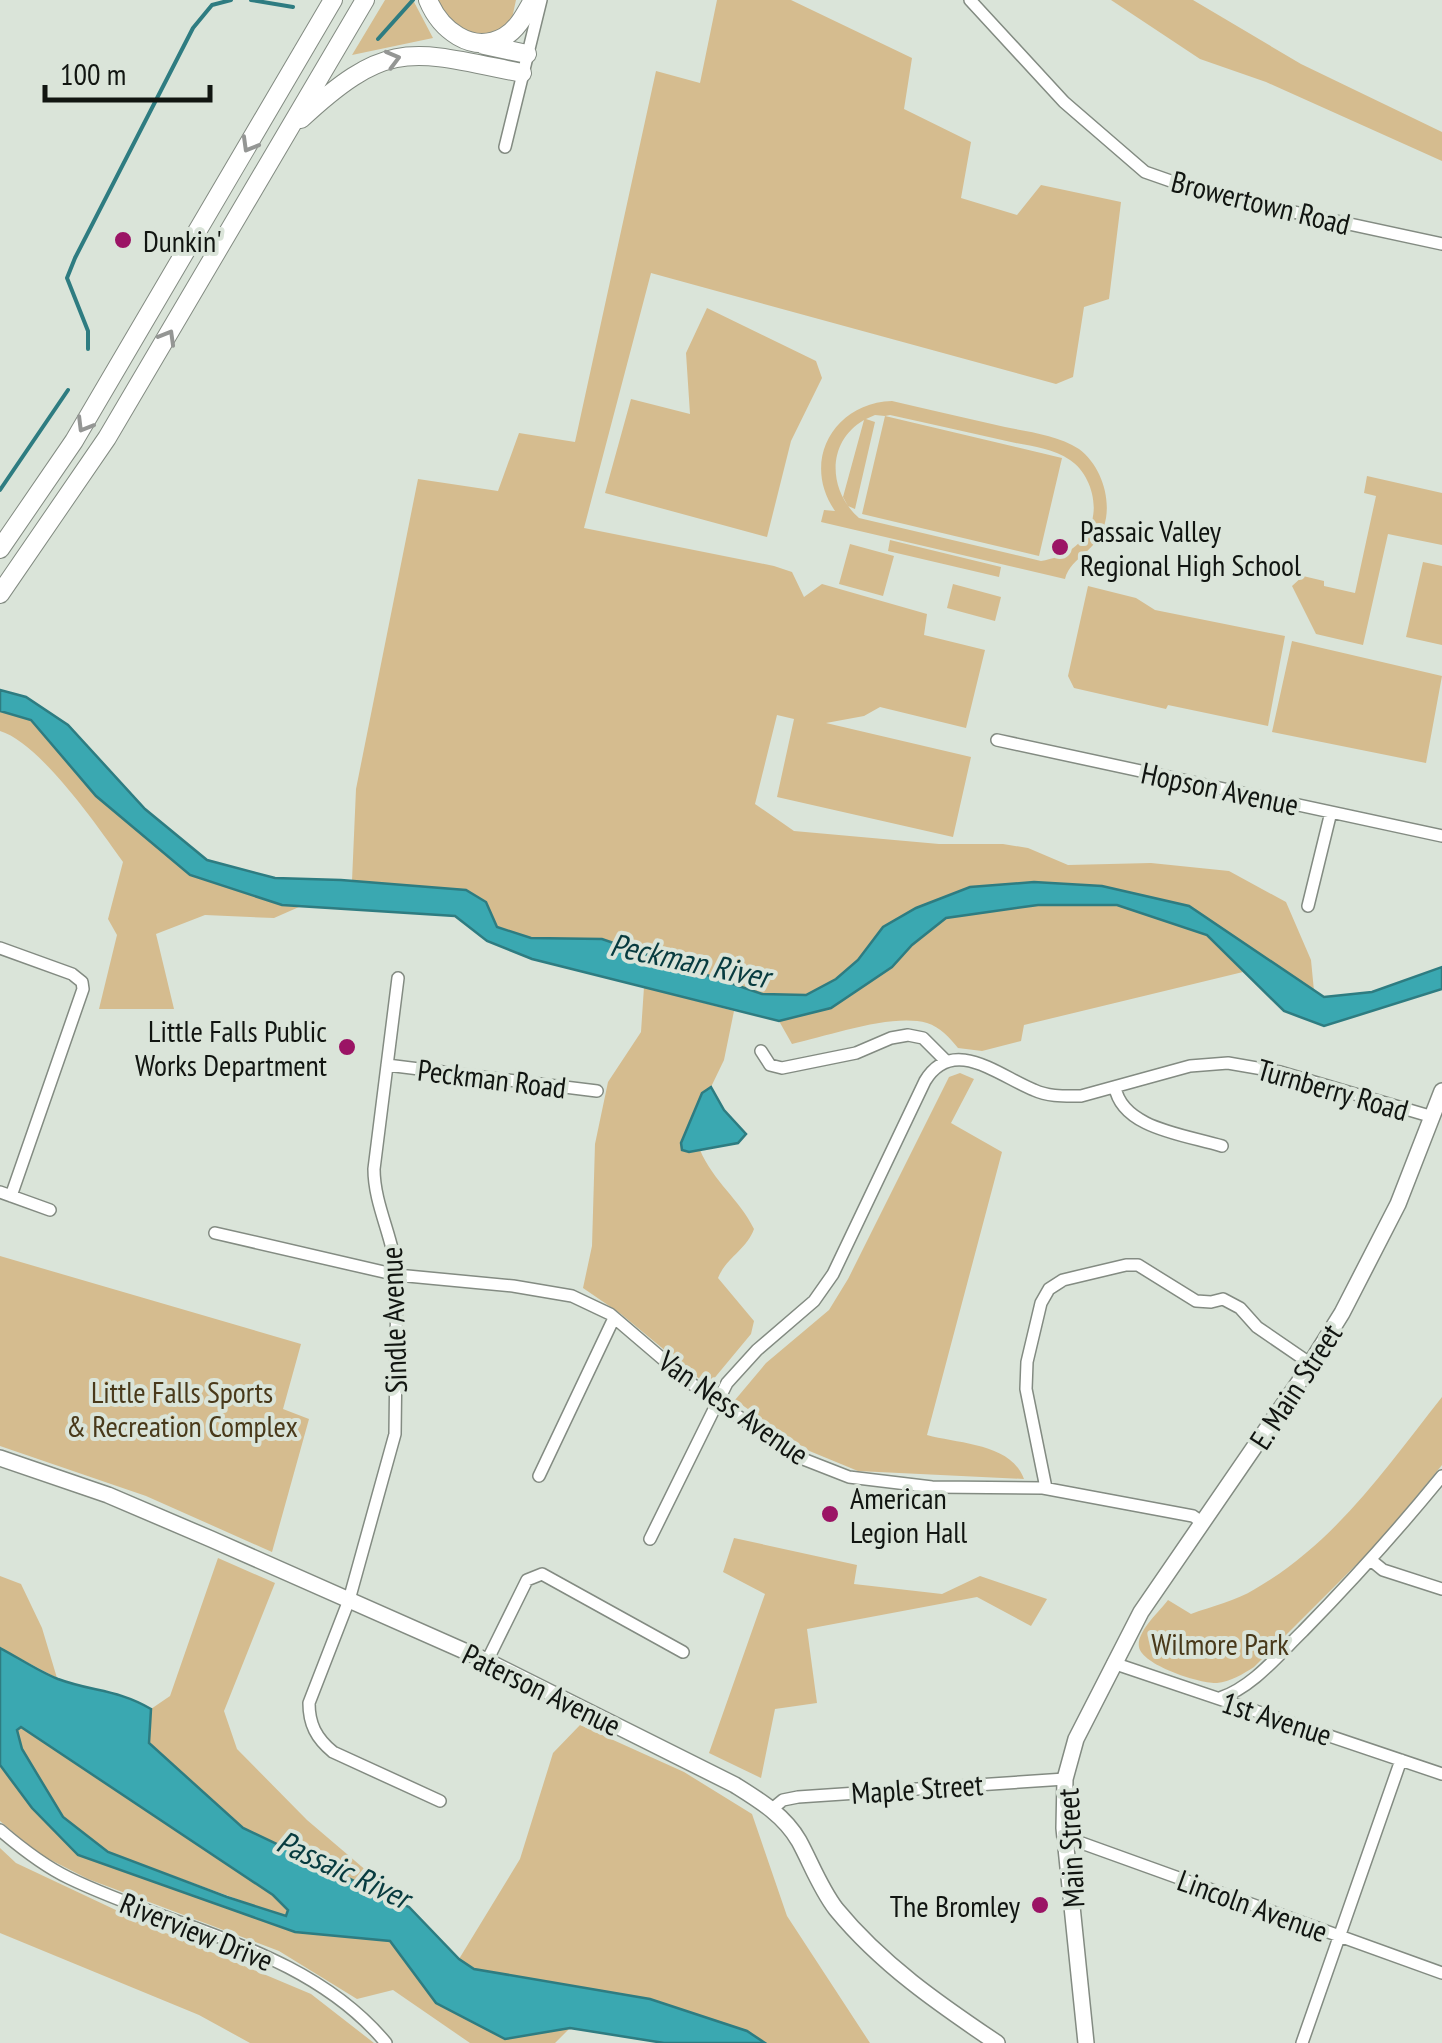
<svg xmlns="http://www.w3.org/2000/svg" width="1442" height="2043" viewBox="0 0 1442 2043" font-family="'PT Sans Narrow',sans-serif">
<rect width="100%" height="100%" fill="#dae4d9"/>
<path fill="#d5bc8f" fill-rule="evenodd" d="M385,0H413L433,38L352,55Z
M435,0H516L511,23L498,32L473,39L448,27Z
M717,0H791L912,58L904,109L971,142L961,198L1017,215L1041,185L1121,202L1109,299L1084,307L1073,377L1056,384L651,273L584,528L774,566L792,572L804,597L822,584L927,614L924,635L985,650L966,728L880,707L864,716L826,723L971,757L953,837L777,797L794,719L777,715L755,804L794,831L939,844H1003L1028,848L1068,865L1151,863L1229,871L1286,902L1311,960L1314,991L1189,906L1102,886L1034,882L970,887L916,908L883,927L858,960L836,979L806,995L762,994L602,939L531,938L497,927L486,902L352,881L356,789L418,479L498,491L519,433L575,442L656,71L700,83Z
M1111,0H1193L1301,64L1442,132V161L1266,82L1200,59Z
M707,308L816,361L822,378L791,441L767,537L605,493L631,399L690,414L686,353Z
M892,401C929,410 967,418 1005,427C1029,432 1058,435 1079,449C1099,464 1110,493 1106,518C1100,553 1071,555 1065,579L821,522L824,510L835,511C801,462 833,403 892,401ZM875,415L885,416L862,514L1039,556L1062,458L885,416L890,415C931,424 971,433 1011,442C1030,446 1053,448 1070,460C1088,472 1098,499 1092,521C1084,545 1065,557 1041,561L859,518C828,491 826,442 864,420L843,497L848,506L855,509L875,422L866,419Z
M1367,476L1442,493V545L1388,534L1363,645L1316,634L1292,586L1303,576L1324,581V586L1355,593L1376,496L1364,493Z
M890,540L1001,567L999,577L888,551Z
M850,544L894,556L883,596L839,584Z
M1423,562L1442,566V645L1406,637Z
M953,584L1001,597L995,621L947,608Z
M1088,586L1136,598L1155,610L1285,636L1268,726L1168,705L1166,709L1074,688L1068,676Z
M1292,641L1442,676L1426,763L1272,732Z
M0,711L31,720L96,796L269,901L299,907L274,918L205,915L156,934L174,1009H99L117,935L108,919L123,862C98,827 40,743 0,731Z
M1038,905H1117L1207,935L1243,972L1024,1025L1021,1041L982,1051L958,1048C950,1038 940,1027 927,1023C892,1013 828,1036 792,1044L779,1021L831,1008L892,967L912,945L946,918Z
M644,987L734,1011L724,1060L711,1087L702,1093L681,1143L682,1150H700C713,1181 740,1200 754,1229C747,1249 726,1258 718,1278L754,1321L751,1334L712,1381H702L621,1314L583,1288L592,1246L595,1144L608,1082L641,1032Z
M960,1073L974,1079L951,1123L1002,1152L927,1435C959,1444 1011,1443 1024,1479L858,1471L807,1450L735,1400L766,1363L829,1310L848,1279L949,1077Z
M0,1256L301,1344L283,1409L309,1419L272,1552L146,1496L0,1446Z
M1442,1397V1465L1379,1542L1254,1667C1243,1674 1230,1682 1217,1683C1200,1684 1142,1665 1139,1647C1136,1632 1160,1611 1168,1600L1191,1614C1212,1606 1236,1601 1255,1589C1335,1543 1386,1468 1442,1397Z
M734,1538L857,1565L854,1584L942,1594L980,1576L1047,1599L1031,1626L977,1597L807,1629L817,1703L775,1709L761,1778L709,1753L765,1594L723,1572Z
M218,1558L275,1583L224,1711L237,1749L307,1820L409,1907L243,1828L149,1743L151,1709L170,1696Z
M0,1576L21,1584L42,1628L57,1678L0,1648Z
M580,1725L684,1772L752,1814L787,1916L870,2043H765L747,2031L474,1969L459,1959L520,1859L553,1753Z
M22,1727L273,1895L288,1910L286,1917L108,1852L63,1817L22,1749L17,1730Z
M0,1765L32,1808L78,1855L295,1932L391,1941L436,2003L504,2039L570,2028L555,2043H470L393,1990L357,1999L279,1951L88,1879L39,1854L0,1821Z
M0,1848L16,1863L154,1928L311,1994L374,2043H250L199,2015L0,1933Z"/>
<path fill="#3aa8b1" stroke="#2e7c81" stroke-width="2.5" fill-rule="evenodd" d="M0,690L26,697L68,725L145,809L207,860L275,878L341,880L466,890L486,902L497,927L531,938L602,939L762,994L806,995L836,979L858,960L883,927L916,908L970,887L1034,882L1102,886L1189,906L1324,997L1372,992L1442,967V989L1324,1026L1284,1011L1207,935L1117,905H1038L946,918L912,945L892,967L831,1008L779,1021L532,959L487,941L455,916L282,905L190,875L96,796L31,720L0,711Z
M711,1087L724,1110L746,1134L738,1143L689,1152L682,1150L681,1143L702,1093Z
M0,1648C19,1658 38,1671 58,1679C93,1692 117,1689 151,1709L149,1743L243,1828L409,1907L459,1959L474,1969L650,1999L747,2031L765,2043H664L570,2028L505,2039L436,2003L390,1941L295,1932L78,1855L32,1808L0,1765ZM21,1727L273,1895L288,1910L286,1916L227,1897L108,1852L63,1817L22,1749L17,1730Z"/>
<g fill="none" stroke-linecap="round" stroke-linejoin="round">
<path stroke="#2e7c81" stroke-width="4" d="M251,0L293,7
M378,39L413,0
M88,349V331L67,278L75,258L193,28L212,5L231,0
M0,490L68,390"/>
<g stroke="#838b82" stroke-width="14">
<path id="minor" d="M970,0L1064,102L1145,172L1205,193L1442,244
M505,147L541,0
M997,740L1442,836
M1308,906L1331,812
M0,948L72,974L82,982L83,989L11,1196
M398,978L374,1169C374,1205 394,1239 397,1275L395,1434L349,1600L309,1703C309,1724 316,1738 333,1752L440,1801
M761,1051L770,1065L782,1068L856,1053L891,1038L908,1035L923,1038L946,1061
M387,1065L597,1091
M1115,1087C1122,1129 1187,1135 1222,1146
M0,1192L50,1210
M215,1233L397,1275L513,1286L572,1296L610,1314L692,1384L778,1444L803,1459L849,1477L932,1487L1043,1488L1193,1516L1203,1523
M539,1476L614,1318
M1046,1488L1026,1389L1027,1362L1041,1303L1049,1289L1063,1280L1126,1265H1138L1196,1301L1211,1302L1223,1299L1240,1308L1257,1327L1311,1364
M650,1539L727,1383L757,1350L814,1301L833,1274L925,1081C953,1035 999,1076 1034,1090C1049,1097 1065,1096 1081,1096L1190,1066L1228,1063L1280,1072L1433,1117
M1372,1561L1383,1570L1442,1589
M487,1661L527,1580L542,1574L683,1652
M1113,1663L1442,1774
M1220,1698C1253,1687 1278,1655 1303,1631C1352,1581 1398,1530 1442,1476
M772,1809L783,1800L798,1797L1065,1779
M0,1830C21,1848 44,1866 69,1878C176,1930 307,1948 386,2043
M1065,1837L1442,1973
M1302,2043L1401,1760"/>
</g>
<g stroke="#838b82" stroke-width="18">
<path id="major" d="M0,1458L108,1495L211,1539L487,1661L735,1785C759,1800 784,1815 799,1841C811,1863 820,1888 836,1909C881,1964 939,2004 997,2043
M1086,2043L1064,1828L1065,1779L1076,1739L1141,1612L1299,1382L1342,1313L1398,1204L1442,1091"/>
</g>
<g stroke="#838b82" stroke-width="20">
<path id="highway" d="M428,0C440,29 471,55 504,37C518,29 525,14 533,0
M484,45L527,54
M301,119C389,37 412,51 522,73
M0,549L74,441L333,0
M0,594L107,438L365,0"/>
</g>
<use href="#minor" stroke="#fff" stroke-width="11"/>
<use href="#major" stroke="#fff" stroke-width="15"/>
<use href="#highway" stroke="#fff" stroke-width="18"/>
</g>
<defs><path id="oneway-chevron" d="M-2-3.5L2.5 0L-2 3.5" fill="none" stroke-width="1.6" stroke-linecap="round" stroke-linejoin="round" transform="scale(2.5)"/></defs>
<g stroke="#949694">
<use href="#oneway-chevron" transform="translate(393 59) rotate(-15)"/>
<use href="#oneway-chevron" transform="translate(249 145) rotate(120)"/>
<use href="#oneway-chevron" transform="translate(168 337) rotate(-60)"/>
<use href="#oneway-chevron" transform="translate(84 425) rotate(121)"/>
</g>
<g fill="#9b1465" stroke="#dae4d9" stroke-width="4">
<circle cx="123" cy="240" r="10"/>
<circle cx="1060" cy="547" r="10"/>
<circle cx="347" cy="1047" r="10"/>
<circle cx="830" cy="1514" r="10"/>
<circle cx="1040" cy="1905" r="10"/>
</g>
<g text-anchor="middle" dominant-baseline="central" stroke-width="8" stroke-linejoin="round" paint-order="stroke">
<g font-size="30" fill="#111511" stroke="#dae4d9">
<text transform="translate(1261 202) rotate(14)">Browertown Road</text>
<text transform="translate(1220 788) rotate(12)">Hopson Avenue</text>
<text transform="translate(492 1078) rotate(7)">Peckman Road</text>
<text transform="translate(1333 1089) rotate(16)">Turnberry Road</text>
<text transform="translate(393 1320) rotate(-92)">Sindle Avenue</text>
<text transform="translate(1295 1386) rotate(-57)">E. Main Street</text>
<text transform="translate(734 1407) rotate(35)">Van Ness Avenue</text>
<text transform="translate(542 1689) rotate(26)">Paterson Avenue</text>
<text transform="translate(1277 1718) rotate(18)">1st Avenue</text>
<text transform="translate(917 1788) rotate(-4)">Maple Street</text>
<text transform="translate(1070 1848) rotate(-93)">Main Street</text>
<text transform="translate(1253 1905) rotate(20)">Lincoln Avenue</text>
<text transform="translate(197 1931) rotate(22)">Riverview Drive</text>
</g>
<g font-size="30" fill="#111511" stroke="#dae4d9" text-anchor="start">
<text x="143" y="240">Dunkin'</text>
<text x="1080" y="530">Passaic Valley<tspan x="1080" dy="34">Regional High School</tspan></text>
<text x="327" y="1030" text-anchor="end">Little Falls Public<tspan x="327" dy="34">Works Department</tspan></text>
<text x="850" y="1497">American<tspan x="850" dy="34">Legion Hall</tspan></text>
<text x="1020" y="1905" text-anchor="end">The Bromley</text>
</g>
<g font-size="30" fill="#49391a" stroke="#dae4d9">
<text x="182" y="1391">Little Falls Sports<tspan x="182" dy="34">&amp; Recreation Complex</tspan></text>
<text x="1220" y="1643">Wilmore Park</text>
</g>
<g font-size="32" font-style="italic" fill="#073b3f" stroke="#dae4d9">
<text transform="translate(690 960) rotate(12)">Peckman River</text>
<text transform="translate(344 1869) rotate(25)">Passaic River</text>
</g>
</g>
<path d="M45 85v15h165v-15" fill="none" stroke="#111511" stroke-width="5"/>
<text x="60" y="85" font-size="30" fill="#111511" stroke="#dae4d9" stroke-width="8" paint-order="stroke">100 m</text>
</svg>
